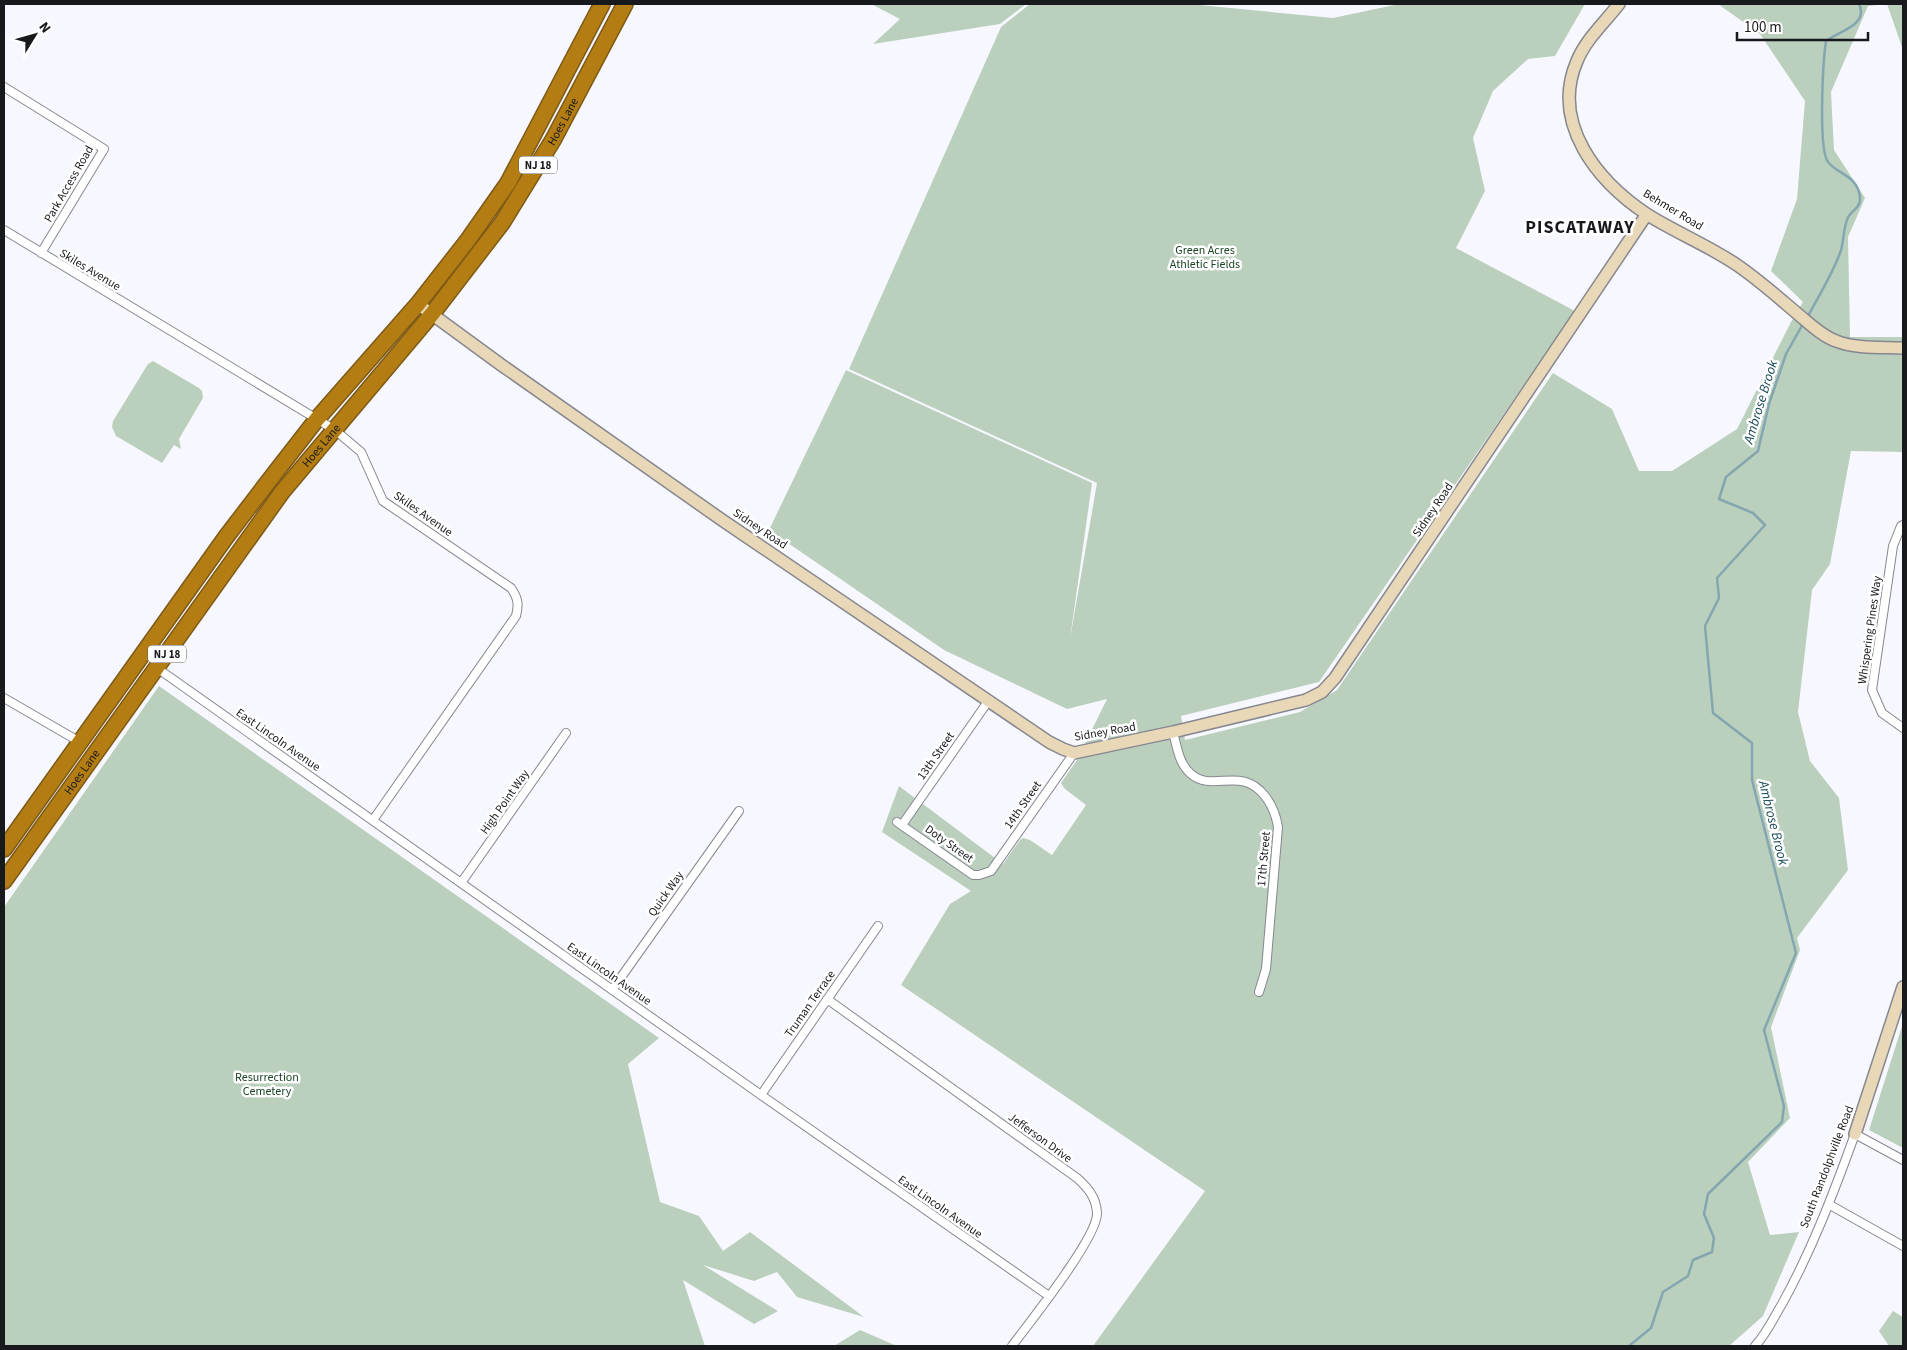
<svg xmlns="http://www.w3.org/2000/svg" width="1907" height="1350" viewBox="0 0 1907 1350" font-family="'Source Sans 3',sans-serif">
<rect width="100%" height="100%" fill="#f7f8ff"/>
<path fill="#bad0bd" d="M871,4H1026L1000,24L873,44L900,19Z
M1030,4H1189L1333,18L1399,4H1585L1555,56L1528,59L1493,91L1473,138L1485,191L1456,248L1575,311L1319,682L1181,716L1185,740L1300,712L1337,690L1553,373L1612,409L1639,471H1672L1737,429L1791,322L1803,302L1771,271L1797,199L1805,101L1760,34L1718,4H1903V50L1887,4L1868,6L1831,92L1834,150L1865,198L1848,237L1850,337H1903V452L1851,451L1830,564L1812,590L1798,712L1810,761L1839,798L1848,870L1797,938L1800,950L1771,1027L1790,1118L1748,1162L1770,1235L1799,1232L1763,1316L1729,1346H1093L1205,1191L901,985L950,904L971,891L882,832L899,786L1003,864L1020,840L1023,838L1030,840L1052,855L1086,805L1065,789L1061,783L1077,760L1107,699L1067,709L944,650L769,530L846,370L1092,483L1070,639L1097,483L849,369L1001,27Z
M153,361L199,388L202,391L203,398L179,439L181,449L174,445L162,463L116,436L112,427L113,421L148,364Z
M159,686L659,1038L628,1064L660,1202L699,1216L723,1251L750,1232L864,1317L797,1297L777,1272L754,1281L703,1265L778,1311L754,1324L683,1280L705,1346H4V907Z
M1903,1023V1148L1869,1130Z
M1893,1311L1903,1317V1346H1889L1879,1331Z
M860,1330L897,1346H834Z"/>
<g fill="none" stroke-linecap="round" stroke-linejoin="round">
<path stroke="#83a6b0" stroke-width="2.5" d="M1807,318C1818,297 1832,275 1840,253C1844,243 1843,230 1847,220C1849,211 1861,209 1860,198C1858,175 1838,175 1828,162C1818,148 1823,61 1826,41C1839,31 1869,25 1859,4
M1629,1346L1651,1328L1663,1292L1688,1276L1693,1260L1712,1252L1714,1238L1704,1214L1708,1194L1782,1122L1784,1106L1764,1030L1796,953L1752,780V743L1713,713L1705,626L1719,598L1717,578L1765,525L1753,513L1719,499L1726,477L1758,451L1769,404L1786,354L1804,322"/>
<g stroke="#868791" stroke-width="10">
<path id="street" d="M4,87L104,149L41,253
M4,230L335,430L361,452L383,501L511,588C518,598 519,604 516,616L373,820
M1903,525L1901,526L1893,546L1872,690L1882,713L1903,728
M157,668L761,1095L1049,1296
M4,698L80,742
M1173,732C1177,747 1179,764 1191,774C1213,793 1241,765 1265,796C1272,805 1276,815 1278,827L1266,969L1259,992
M897,822L973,875H979L991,871L1074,753
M902,825L989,700
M461,883L566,733
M612,990L739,811
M827,999L1077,1178C1088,1188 1096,1197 1097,1213C1098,1237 1029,1323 1012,1346
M761,1095L878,926
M1830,1205L1903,1246
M1755,1346C1767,1333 1773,1319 1782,1304C1812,1250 1834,1192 1855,1134L1903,1160"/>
</g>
<g stroke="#868791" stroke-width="14">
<path id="secondary" d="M1619,4C1605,22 1586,39 1577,61C1550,124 1598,182 1648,215C1677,233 1709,246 1737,265C1759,280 1779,298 1799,315C1810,324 1822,336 1836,341C1856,349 1882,347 1903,348
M418,304L500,364L722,520L1049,742L1063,749L1074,753L1173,732L1306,700L1322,692L1335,678L1647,214
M1855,1134L1903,987"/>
</g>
<g stroke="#7d5a17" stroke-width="18">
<g id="highway">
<path d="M4,849L226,537L275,473L317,419L418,304L468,240L508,183L602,4"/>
<path id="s1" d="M4,881L282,492L432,314L502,223L553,140L625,4"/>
</g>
</g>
<use href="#street" stroke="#fff" stroke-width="8"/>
<use href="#secondary" stroke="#e8d8b8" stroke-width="11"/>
<use href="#highway" stroke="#b37d14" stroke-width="15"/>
</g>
<g text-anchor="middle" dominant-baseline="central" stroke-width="5" stroke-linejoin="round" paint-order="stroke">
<g fill="#fff" stroke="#5d5e61" stroke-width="1">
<rect x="519" y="156.5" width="38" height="17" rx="4"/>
<rect x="148" y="645.5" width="38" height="17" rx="4"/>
</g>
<g font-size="11" font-weight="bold" fill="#18191d">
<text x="538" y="165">NJ 18</text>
<text x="167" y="654">NJ 18</text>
</g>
<g font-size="12" fill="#18191d" stroke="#fff">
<text stroke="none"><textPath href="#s1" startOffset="944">Hoes Lane</textPath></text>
<text transform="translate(69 184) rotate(-60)">Park Access Road</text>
<text transform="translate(1673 210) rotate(31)">Behmer Road</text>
<text transform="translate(90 270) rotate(31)">Skiles Avenue</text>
<text stroke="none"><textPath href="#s1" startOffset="539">Hoes Lane</textPath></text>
<text transform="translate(1433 510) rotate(-56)">Sidney Road</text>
<text transform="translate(423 514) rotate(35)">Skiles Avenue</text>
<text transform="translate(760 529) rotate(34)">Sidney Road</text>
<text transform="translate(1870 630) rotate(-82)">Whispering Pines Way</text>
<text transform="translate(1105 732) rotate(-10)">Sidney Road</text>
<text transform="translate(278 740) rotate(35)">East Lincoln Avenue</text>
<text transform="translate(936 756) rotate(-55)">13th Street</text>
<text stroke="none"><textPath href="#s1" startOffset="134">Hoes Lane</textPath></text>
<text transform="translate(505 802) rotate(-55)">High Point Way</text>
<text transform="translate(1023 805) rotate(-55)">14th Street</text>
<text transform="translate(949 844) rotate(35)">Doty Street</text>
<text transform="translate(1264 859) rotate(-85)">17th Street</text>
<text transform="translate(666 894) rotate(-55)">Quick Way</text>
<text transform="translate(609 974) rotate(35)">East Lincoln Avenue</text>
<text transform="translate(810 1004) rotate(-55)">Truman Terrace</text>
<text transform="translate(1040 1138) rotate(36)">Jefferson Drive</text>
<text transform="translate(1827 1167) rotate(-69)">South Randolphville Road</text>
<text transform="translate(940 1207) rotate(35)">East Lincoln Avenue</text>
</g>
<g font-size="12" fill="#1b4425" stroke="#fff">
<text x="1205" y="250">Green Acres<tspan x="1205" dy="14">Athletic Fields</tspan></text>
<text x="267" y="1077">Resurrection<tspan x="267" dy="14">Cemetery</tspan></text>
</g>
<g font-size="14" font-style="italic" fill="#164855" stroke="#fff">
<text transform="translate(1761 402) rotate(-73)">Ambrose Brook</text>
<text transform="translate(1773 823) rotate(76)">Ambrose Brook</text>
</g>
<g font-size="18" font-weight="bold" letter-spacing="1" fill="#18191d" stroke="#fff">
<text x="1580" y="227">PISCATAWAY</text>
</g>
</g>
<rect width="1907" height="1350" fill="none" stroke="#18191d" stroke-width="10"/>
<g transform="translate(35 35) rotate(53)" stroke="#ffffff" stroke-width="4" paint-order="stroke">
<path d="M0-4L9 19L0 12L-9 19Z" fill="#18191d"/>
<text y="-8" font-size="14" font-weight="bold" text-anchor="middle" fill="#18191d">N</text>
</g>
<path d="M1737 32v8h131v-8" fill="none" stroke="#18191d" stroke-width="2.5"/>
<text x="1744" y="32" font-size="15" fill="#18191d" stroke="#ffffff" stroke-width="4" paint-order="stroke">100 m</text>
</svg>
